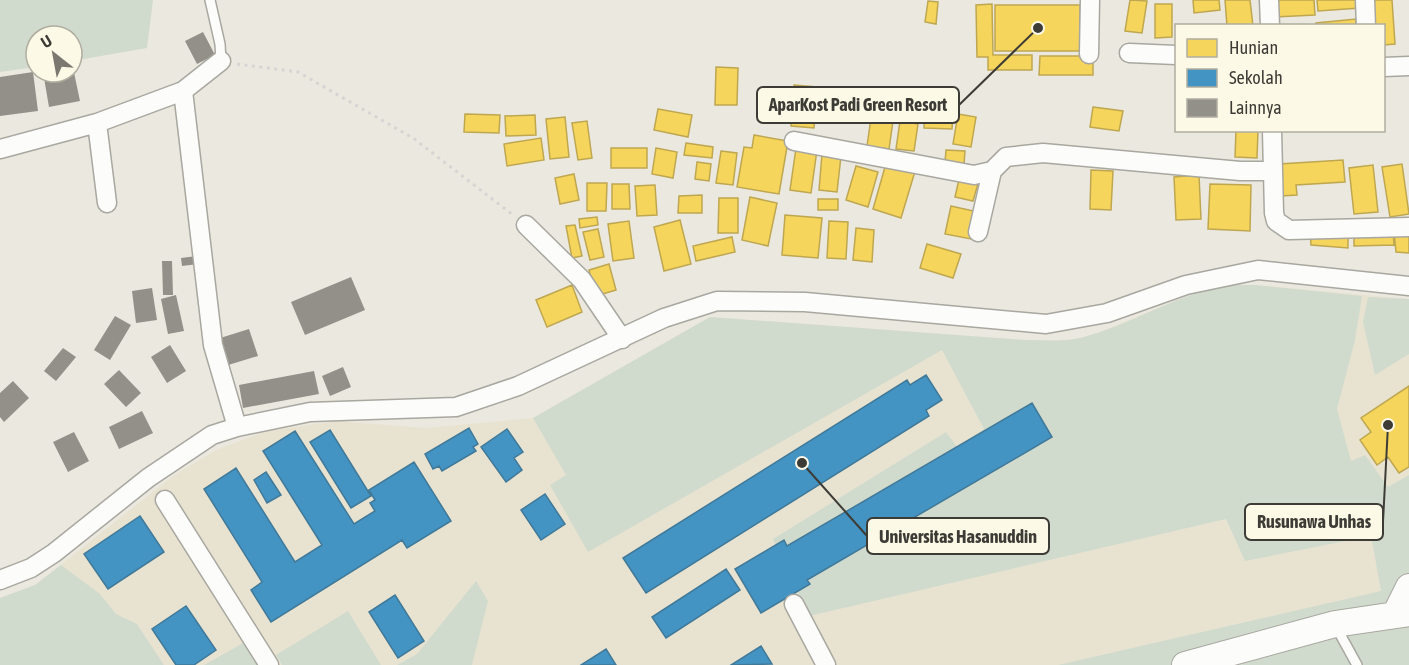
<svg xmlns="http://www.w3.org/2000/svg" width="1409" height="665" viewBox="0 0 1409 665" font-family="'Asap Condensed',sans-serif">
<rect width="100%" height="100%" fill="#ebe8df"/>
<path fill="#e8e3d1" d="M1255,285L1409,299V665H0V598L35,585L173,476L216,450L266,431L337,421L425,428L533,418L710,317L1025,340H1059L1078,339L1102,331L1175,301Z"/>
<path fill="#d1dbcd" d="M0,0H153L147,48L72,61V36H36V67L0,72Z
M1255,285L1362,296L1355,340L1337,409L1351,461L1365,455L1388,487L1409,475V665H1058L1381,591L1371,536L1245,561L1226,519L809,616L773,539L946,432L957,447L984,429L942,350L588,552L550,485L566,475L533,418L710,317L1025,340C1043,340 1062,342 1080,338C1129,326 1173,296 1222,286C1233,284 1244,285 1255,285Z
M1368,297L1409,299V354L1375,375L1363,322Z
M61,565L100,594L116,614L137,624L164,665H0V598L35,585Z
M476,581L488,601L472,665H397L417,654Z
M348,611L381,665H282L276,655Z
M247,641L261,665H204Z"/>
<path fill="#f6d55c" stroke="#bea750" stroke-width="1.5" d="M1130,0L1147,1L1142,33L1125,31Z
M1193,0H1219L1220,10L1194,13Z
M1225,0H1250L1253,26H1227Z
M1274,0H1314L1315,15L1275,17Z
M1317,0H1359L1360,8L1318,11Z
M1367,0H1392L1395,44L1384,45V26H1369Z
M928,1L938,2L936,24L925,22Z
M992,4L993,55H1032V70H988V57H977L976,5Z
M1155,4H1172V37L1155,38Z
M995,5H1080V51H995Z
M1356,19V26H1316V23Z
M1040,56H1093V75H1039Z
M716,67L738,68L737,105H715Z
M794,85L817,87L814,128L791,126Z
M874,97L896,100L889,149L867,146Z
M1093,107L1123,111L1119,131L1090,127Z
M925,108L953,109L952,129L924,128Z
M658,109L692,115L688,137L654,130Z
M465,114L500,115L499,133L464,132Z
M958,114L976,117L971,147L953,144Z
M535,115L536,135L506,136L505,116Z
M565,117L569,157L550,159L546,119Z
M587,121L592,158L578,160L572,123Z
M900,121L918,124L914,151L896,149Z
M1236,130H1258L1257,158L1235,157Z
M754,135L788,141L779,194L737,187L744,147L752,148Z
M541,138L544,160L507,166L504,144Z
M686,143L713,147L712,158L684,155Z
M611,148H647V168H611Z
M656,148L677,152L673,178L652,174Z
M796,148L817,150L811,193L790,190Z
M946,150L965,151L964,164L945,162Z
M721,151L737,153L733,185L716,183Z
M822,154L841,156L837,192L819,190Z
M887,160L916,168L901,218L873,209Z
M1343,160L1345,182L1296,185L1297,195L1281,196L1279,164Z
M697,162L711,164L709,181L695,179Z
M1402,164L1409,214L1390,217L1382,167Z
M1373,165L1378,212L1354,214L1349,168Z
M856,166L878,172L868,207L846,200Z
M1091,170L1113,171L1111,210L1090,209Z
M574,174L579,200L560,204L555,178Z
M960,175L979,180L973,201L955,197Z
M1199,175L1201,219L1176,220L1174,177Z
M587,183H607L606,211H587Z
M612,184H629L630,209H612Z
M1210,184L1251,185L1250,231L1208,229Z
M655,185L657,215L637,216L635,186Z
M702,195V213H678L679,196Z
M750,197L777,203L768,246L742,240Z
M719,198H738V233H718Z
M818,199H838V210H818Z
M951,206L978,212L971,239L945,234Z
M785,215L822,218L818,258L782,255Z
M597,217L598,225L580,228L579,219Z
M680,220L691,264L664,271L654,227Z
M629,221L634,258L613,261L608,224Z
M829,221L848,222L846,259L827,258Z
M575,225L582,256L572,258L566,226Z
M856,228L874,230L872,262L853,260Z
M598,229L604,257L590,260L583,232Z
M1310,231L1348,233V248L1311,245Z
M1393,231L1394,245L1354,246V232Z
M1394,232H1409V253L1396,252Z
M732,237L735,252L696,261L693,246Z
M927,244L961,254L953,278L920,268Z
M609,264L616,290L596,296L589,270Z
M572,285L582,312L547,327L536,300Z
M1409,386V467L1399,473L1388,457L1377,465L1360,440L1371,432L1361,418Z"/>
<path fill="#4393c3" stroke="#417998" stroke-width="1.5" d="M926,375L942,400L926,410L929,416L646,593L623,558L907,380L910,385Z
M1032,403L1052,437L807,580L810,584L761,613L735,569L784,540L787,546Z
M469,428L478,444L473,447L476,451L442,471L439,466L433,469L425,454Z
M507,429L523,452L514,458L522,470L506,482L481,447Z
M330,430L371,496L351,508L310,442Z
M295,431L354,524L375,511L370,503L375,500L369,490L414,462L451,521L407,548L402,540L271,622L251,590L262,582L204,489L236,468L295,562L322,545L263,451Z
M266,472L281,495L267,503L254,480Z
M545,494L565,524L541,540L521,510Z
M140,516L164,552L108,589L84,554Z
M726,569L740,590L666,638L652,617Z
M395,595L424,641L398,658L369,612Z
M186,606L216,650L194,665H176L152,629Z
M761,646L772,664L731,665Z
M606,649L616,665H581Z"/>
<path fill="#929089" d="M203,32L215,55L197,64L185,41Z
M72,63L80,101L49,107L43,72H72Z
M33,72L38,111L0,116V77Z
M197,256L198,264L182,266L181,258Z
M162,261H172L173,295H163Z
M351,277L365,310L305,335L291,302Z
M152,288L157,320L136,323L132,291Z
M176,295L184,331L168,334L161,299Z
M115,316L131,325L110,360L94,350Z
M249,329L258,356L225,366L217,339Z
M170,345L186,371L167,383L151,357Z
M63,348L76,357L56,381L44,371Z
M343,367L351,387L330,396L322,376Z
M119,370L141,393L126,407L104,384Z
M314,371L319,394L243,408L239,385Z
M13,381L29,398L4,422L0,417V393Z
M142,411L153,433L119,449L109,427Z
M74,432L89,461L68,472L53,442Z"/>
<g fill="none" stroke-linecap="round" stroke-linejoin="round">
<g stroke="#a8a7a0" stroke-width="12">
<path id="lane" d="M210,0L220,44L221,61
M1335,625L1357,665"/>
</g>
<g stroke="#a8a7a0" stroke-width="21">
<path id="street" d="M1269,0L1270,26
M1365,0L1366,26
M1129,53L1176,55
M1089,54L1090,0
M1384,67L1409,66
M183,91L213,345L237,427
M97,123L107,203
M1272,130L1274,213L1276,221L1289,230L1409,227
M794,141L974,175L992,171
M0,149L97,123L183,91L221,61
M526,225L582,280L622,339
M978,232L992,171L1006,157L1043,153L1240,171H1273
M165,500L269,665
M0,580L31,568L54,553L148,478L212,435L237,427L310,412L456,407L518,386L664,318L717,301L805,302L1046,324L1107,313L1186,285L1258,270L1409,286
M794,604L826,665"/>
</g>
<g stroke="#a8a7a0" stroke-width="28">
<path id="secondary" d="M1396,613L1409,587
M1185,665L1335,624L1409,613"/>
</g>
<path stroke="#d7d5d3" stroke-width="3" stroke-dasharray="3 4.5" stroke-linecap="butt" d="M237,64L298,72L413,138L513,215"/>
<use href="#lane" stroke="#fcfcfa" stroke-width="9"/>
<use href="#street" stroke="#fcfcfa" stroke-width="18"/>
<use href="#secondary" stroke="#fcfcfa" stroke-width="26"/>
</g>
<path fill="none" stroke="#3d3b35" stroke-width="2" d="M1038 28L959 105M1388 425L1383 522M802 463L867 536"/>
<g fill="#3d3b35" stroke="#fdf9e7" stroke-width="2">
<circle cx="1038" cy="28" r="6"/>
<circle cx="1388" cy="425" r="6"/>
<circle cx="802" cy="463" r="6"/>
</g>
<g fill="#fdf9e7" stroke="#3d3b35" stroke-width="2">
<rect x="757" y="87" width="202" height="36" rx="6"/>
<rect x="1245" y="504" width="138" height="36" rx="6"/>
<rect x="867" y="518" width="182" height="36" rx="6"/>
</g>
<g font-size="18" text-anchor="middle" font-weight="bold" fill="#3d3b35">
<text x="858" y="111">AparKost Padi Green Resort</text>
<text x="1314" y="528">Rusunawa Unhas</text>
<text x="958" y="543">Universitas Hasanuddin</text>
</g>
<rect x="1175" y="24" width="210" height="108" fill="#fdf9e7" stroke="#b0ada0" stroke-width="1.5"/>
<rect x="1187" y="39" width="30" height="18" fill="#f6d55c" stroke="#b0ada0" stroke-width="1.5"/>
<text x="1229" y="54" font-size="18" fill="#3d3b35">Hunian</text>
<rect x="1187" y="69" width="30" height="18" fill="#4393c3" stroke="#b0ada0" stroke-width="1.5"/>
<text x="1229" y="84" font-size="18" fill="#3d3b35">Sekolah</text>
<rect x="1187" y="99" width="30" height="18" fill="#929089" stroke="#b0ada0" stroke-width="1.5"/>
<text x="1229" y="114" font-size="18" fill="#3d3b35">Lainnya</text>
<g transform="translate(54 54) rotate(329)"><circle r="28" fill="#fdf9e7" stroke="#b0ada0" stroke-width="1.5"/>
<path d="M0-4.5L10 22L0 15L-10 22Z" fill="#7a7870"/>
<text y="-9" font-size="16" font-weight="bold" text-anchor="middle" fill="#3d3b35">U</text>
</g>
</svg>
